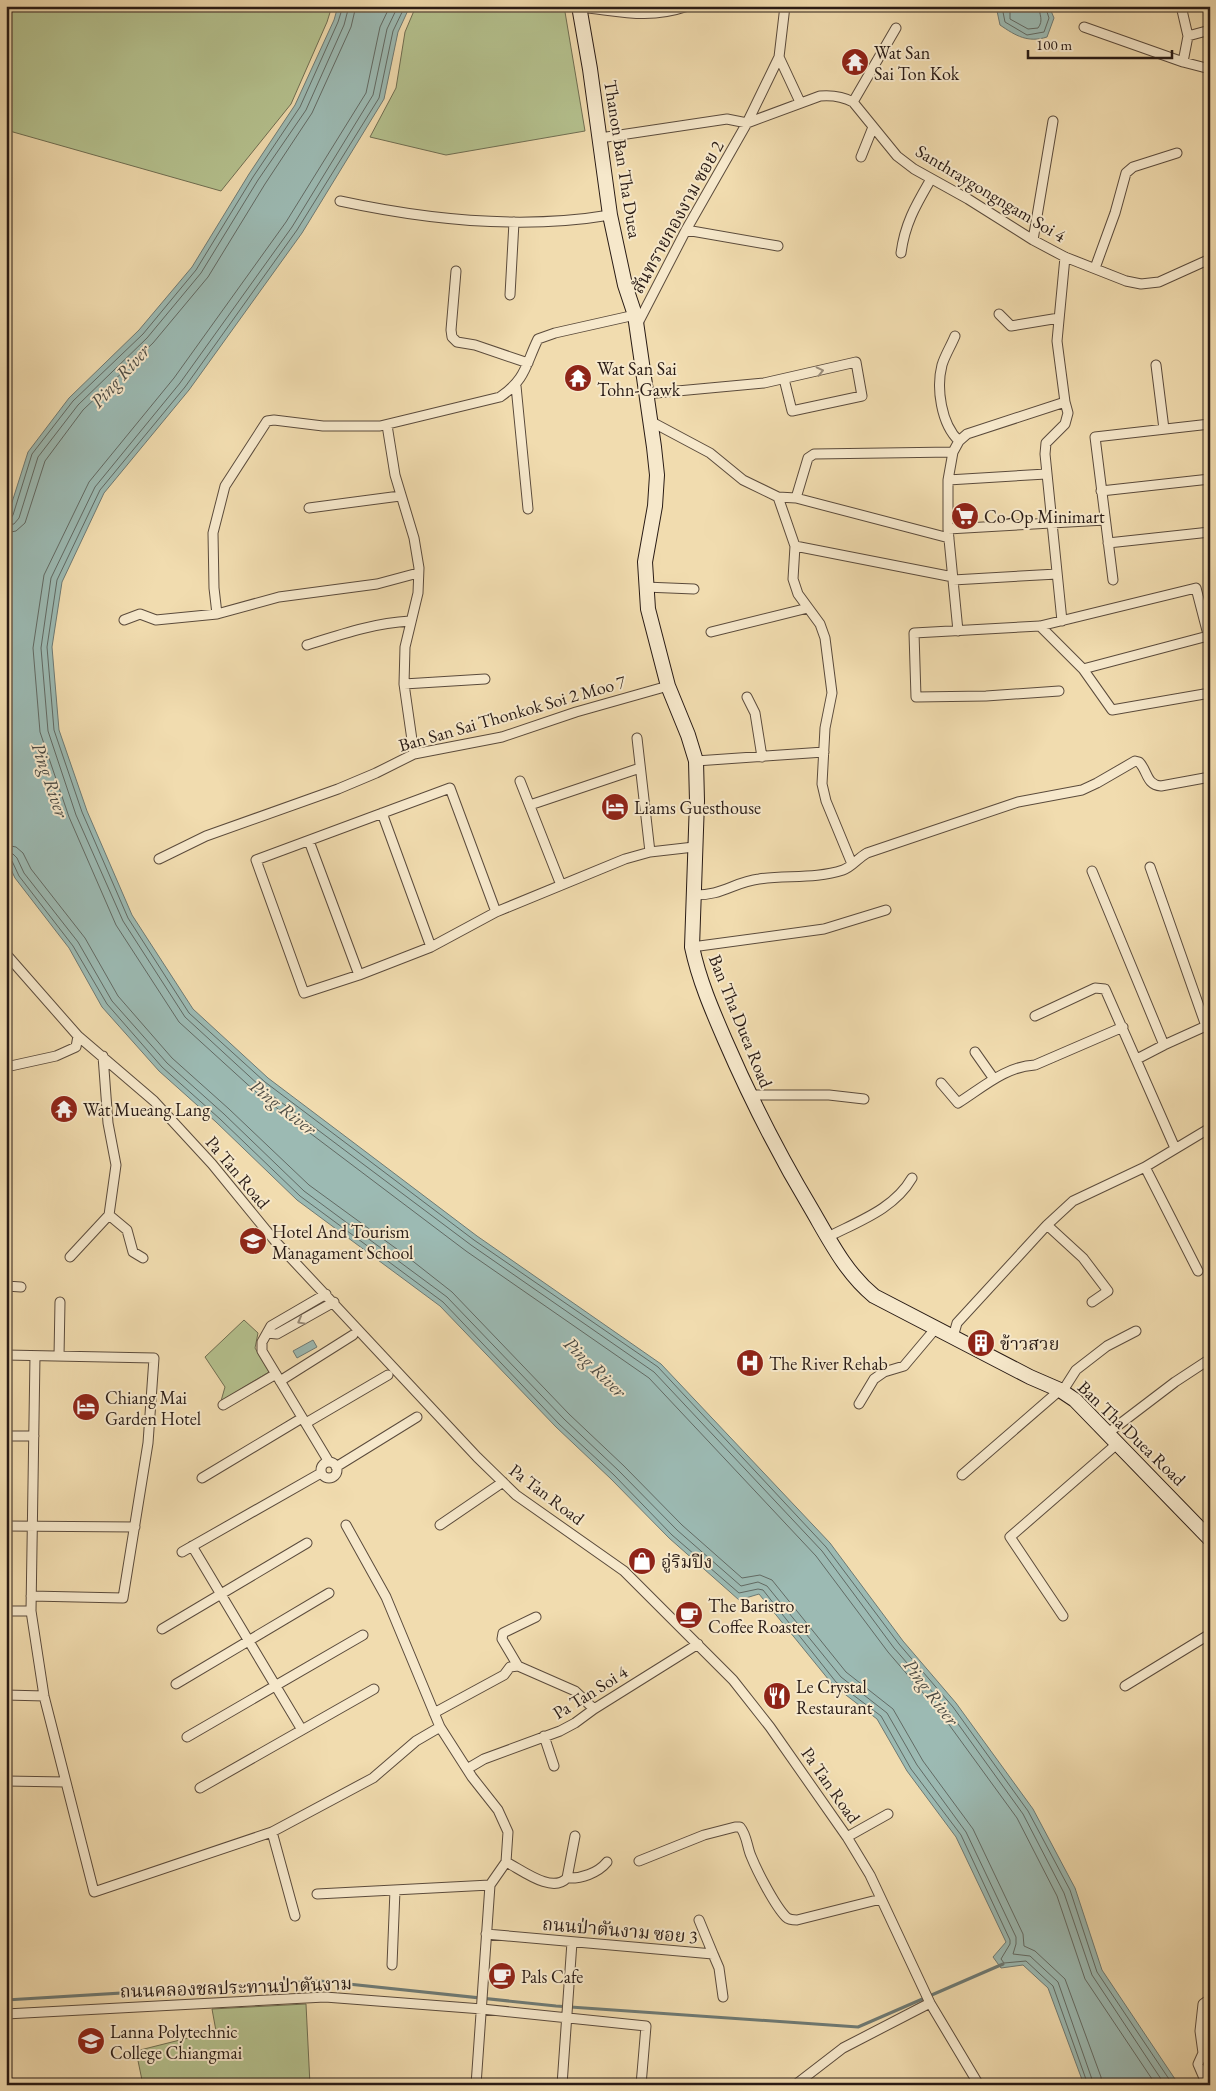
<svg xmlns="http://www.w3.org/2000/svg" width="1216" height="2091" viewBox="0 0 1216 2091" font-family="'EB Garamond','Noto Serif Thai',serif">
<rect width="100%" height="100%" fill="#f1dcaf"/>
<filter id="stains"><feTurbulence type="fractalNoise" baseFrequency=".004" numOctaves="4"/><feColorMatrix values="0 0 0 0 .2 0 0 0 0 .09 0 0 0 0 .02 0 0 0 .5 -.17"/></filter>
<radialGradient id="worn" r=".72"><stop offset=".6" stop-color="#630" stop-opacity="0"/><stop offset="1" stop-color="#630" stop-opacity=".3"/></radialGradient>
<path fill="#b5c28f" stroke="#6f6e52" d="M6,6H332L327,22L291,104L221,191L6,130Z
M416,6H564L585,131L446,155L370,137L396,88L405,32Z
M244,1320L258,1333L255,1348L269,1372L221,1401L225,1387L205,1357Z
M306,2004L310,2085H143L136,2051L216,2031L212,2009Z"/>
<path fill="#9cbab3" stroke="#6e7a74" d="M338,6H410L398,32L384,99L302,233L189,390L104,493L62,582L52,647L59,730L87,811L132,915L193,1009L268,1078L370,1155L477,1236L661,1364L830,1543L903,1641L956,1703L1033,1809L1075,1888L1102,1970L1179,2085H1084L1048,1988L1023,1965L1001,1968L993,1957L1006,1942L956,1837L907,1771L877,1719L833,1685L759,1594L739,1600L669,1538L611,1479L556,1427L440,1306L297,1200L216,1122L159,1071L102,1007L69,948L15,878L6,859V521L28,452L69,398L139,330L192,267L249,174L295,105L334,20Z
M1000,6H1049L1054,18L1047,37C1028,43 1016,36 1000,25L997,11Z
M313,1340L317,1347L297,1358L293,1351Z"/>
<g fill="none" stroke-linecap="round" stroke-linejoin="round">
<path stroke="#626a64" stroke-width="1" d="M390,6L380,27L366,93L286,222L174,378L89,482L44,575L33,648L40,732L69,817L116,925L179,1022L257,1093L466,1251L649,1378L816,1556L888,1652L942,1715L1017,1818L1057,1896L1085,1979L1156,2085
M398,6L387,29L373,95L292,227L180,383L95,487L51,578L41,648L48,731L76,815L123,921L185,1017L261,1087L363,1164L471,1245L654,1372L822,1551L894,1648L948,1710L1023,1814L1064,1893L1092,1975L1165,2085
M405,6L393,31L379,98L297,230L185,387L100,490L57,580L47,647L54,730L82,812L128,918L189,1013L265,1082L367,1159L474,1240L658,1367L826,1547L899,1644L953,1707L1028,1811L1070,1890L1097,1972L1173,2085
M1004,6L1003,12L1005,22L1027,35L1044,32L1049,18L1045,6
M1010,6V19L1028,29L1038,28C1044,20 1039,15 1039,6
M6,519L11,518L13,515L32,454L73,401L143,334L196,270L253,177L300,107L338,22L343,6
M6,525L14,524L19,518L38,457L78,405L147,338L201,273L258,180L306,110L344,25L349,6
M6,533L16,531L25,523L45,461L83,410L153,343L208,277L265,184L312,113L351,27L356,6
M6,845L16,847L23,853L31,869L85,938L118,996L172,1058L229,1109L309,1185L405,1255L452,1292L569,1414L624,1466L682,1525L742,1578L760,1575L772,1580L846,1672L893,1709L923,1761L973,1829L1023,1934L1024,1946L1035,1951L1065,1979L1101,2077L1102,2085
M6,853L13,854L17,858L24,873L78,942L112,1001L167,1063L224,1114L304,1191L447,1297L564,1419L619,1471L677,1530L741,1586L758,1582L767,1586L841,1677L887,1713L917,1765L966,1832L1016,1937V1944L1013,1954L1030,1956L1058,1982L1094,2085
M6,859L12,861L19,876L73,946L107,1004L162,1067L220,1119L300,1196L443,1302L559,1424L614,1475L672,1535L739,1593L758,1589L763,1590L836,1682L881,1716L911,1769L961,1835L1010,1940V1944L1001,1959L1004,1963L1026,1961L1053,1986L1088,2085"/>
<path stroke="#6e7a74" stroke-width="3" d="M6,2000L320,1981L556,2006L858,2027L1003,1964"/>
<g stroke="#5b4b3c" stroke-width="11">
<path id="street" d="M1181,6L1188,36L1183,62
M580,7C620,11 647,20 688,6
M1084,27L1183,62L1210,69
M1188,36L1210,30
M779,57L800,102
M853,102L896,28
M600,138L727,119L747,123L820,96C832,95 842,96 853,102L897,156L914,169L968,199L1033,240L1065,257L1126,281L1141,284L1159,282L1210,259
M861,157L873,127
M340,201C428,220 521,230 610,215
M686,230L778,246
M1033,240L1053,121
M901,253C905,223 916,205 931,179
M1095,268L1115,213L1126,173L1133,167L1177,153
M456,271L451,330L452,337L457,342L475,345L528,363
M510,295L514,222
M999,314L1011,326L1059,318
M637,325L686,230L747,123L779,57L785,6
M955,336C951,346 945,355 942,365C936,388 941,424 959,441
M1156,365L1164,429
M516,386L528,509
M645,394L764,383L856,362L862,396L792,411L784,379
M650,421L710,453L743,480L778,497L796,498L949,538
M387,425L395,475L414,538L419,568L418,593L405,647L404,684L414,754
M948,480L1046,474
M1101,491L1210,479
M778,497L795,546L953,577
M796,498L808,458L814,454L953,452
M309,508L400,496
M948,529L1105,520
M1108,543L1210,532
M795,546L793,579L798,594L820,624L825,638L832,693L825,728L822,784L826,801L852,864
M953,580L1057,574
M1113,580L1095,437L1210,424
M645,587L694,589
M217,614L214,588L213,533L225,486L267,421L274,420L323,426H380L500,397C526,379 525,366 538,339L555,333L635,315
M124,620L140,614L156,620L217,614L279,597L377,584L418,573
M1062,621L1045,454L1046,443L1065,424L1068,413L1065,402L1057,341L1065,257
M1040,626L1083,669L1112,710L1210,693
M958,631L948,529V480L953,452L959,441L967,434L1065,402
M711,632L808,608
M307,645C342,634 374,623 410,621
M1083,669L1208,636
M404,684L485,679
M1059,691L986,696L916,697L914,633L1040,626L1196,588L1210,642
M747,697L755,713L762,757
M637,738L650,852
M696,761L824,752
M520,781L561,885
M530,805L640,768
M382,813L431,947
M309,841L359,975
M159,859L206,836L338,789L376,773L414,754L502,737L576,712L668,686
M1092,871L1164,1045
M693,895C722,896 734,882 759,879C786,875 816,879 843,870C852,867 858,858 867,853L1018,802L1082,790L1097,783L1135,761L1139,762C1148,771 1146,785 1161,786L1210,777
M496,912L450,788L256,860L304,993L359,975L431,947L496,912L625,859L650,852L694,847
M692,947L824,929L886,910
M6,954L78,1036L154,1101L212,1164L275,1241L477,1457L516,1495L624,1571L733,1680L770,1727L847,1837L870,1875L930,2003L979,2085
M1035,1016L1095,988L1105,989L1175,1148
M975,1052L994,1079
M1137,1059L1164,1045L1206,1026L1150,867
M6,1067L56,1056L76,1047L78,1036
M941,1083L958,1103C982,1088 1006,1066 1035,1065L1123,1027
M750,1095H829L864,1099
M1145,1167L1198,1271
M109,1215L127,1230L133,1252L143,1258
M1047,1225L1083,1258L1108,1291L1092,1302
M828,1237C859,1221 894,1209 912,1178
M70,1257L109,1215L116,1165L108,1123L103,1056
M6,1286L21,1287
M326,1294L271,1326L262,1342V1351L329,1462
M267,1333L277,1334L334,1302
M953,1337L957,1323L1047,1225L1073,1201L1145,1167L1210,1128
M6,1355L154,1358L148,1443L123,1598L31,1596
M35,1356L31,1611L44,1696L94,1892L272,1832L373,1778L416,1741L440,1727
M59,1356L60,1302
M280,1381L353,1335
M1062,1392L1076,1370L1107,1346L1136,1331
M859,1404L874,1379L884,1372L904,1366L936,1328
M223,1405L276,1374
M306,1423L388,1375
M1108,1433L1175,1382L1210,1359
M6,1436H34
M321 1470a8 8 0 1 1 16 0a8 8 0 1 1-16 0Z
M336,1467L417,1417
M962,1475L1060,1390
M202,1478L302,1418
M346,1525L386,1597L440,1727L472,1777L498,1810L508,1832L506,1862L490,1885L476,2085
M440,1525L503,1482
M6,1526L135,1527
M192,1546L302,1730
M182,1552L321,1473
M6,1611H31
M1063,1616L1010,1537L1118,1443
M162,1629L307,1543
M518,1666L502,1639L503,1633L536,1617
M176,1684L329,1593
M1125,1686L1210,1634
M6,1695L44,1696
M434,1713L504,1675L510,1667L518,1666L575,1691L594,1709
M544,1736L554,1766
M187,1737L363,1635
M467,1769L484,1759L560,1731L575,1723L594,1709L698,1644
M6,1781L65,1782
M200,1788L374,1689
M272,1832L295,1916
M847,1837L888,1814
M639,1861L704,1835L735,1827H740C747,1835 747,1847 751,1856C757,1871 775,1906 786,1917C789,1920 793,1920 797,1920L881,1899
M506,1862C522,1870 552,1894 567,1878L575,1836
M567,1878C581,1879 598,1873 607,1862
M317,1894L490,1885
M486,1934L713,1954L699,1920
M713,1954L719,1968L723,1997
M392,1965L395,1890
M6,2014L325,1997L482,2009L646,2026L641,2085
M562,2085L572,1942
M795,2085L843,2048L930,2003
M1207,2085L1198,2064L1203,2053L1200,2031L1203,2004L1210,1999"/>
</g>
<g stroke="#291b15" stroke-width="16">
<path id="secondary" d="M579,6L590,69L610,215L625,285L635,315L654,447L657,475L655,506L645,562L648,609L668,686L688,735L696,761L697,801L692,947C699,980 712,1010 725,1040C751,1100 779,1155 812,1210C830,1241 846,1273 874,1296L1030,1377L1060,1390L1075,1400L1210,1539"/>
</g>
<use href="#street" stroke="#f6e8cb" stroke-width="9"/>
<use href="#secondary" stroke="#f6e8cb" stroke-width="14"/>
</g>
<defs><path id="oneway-chevron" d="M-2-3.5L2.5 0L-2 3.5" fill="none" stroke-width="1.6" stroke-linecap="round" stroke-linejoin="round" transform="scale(1.25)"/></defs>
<g stroke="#9a8c79">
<use href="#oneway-chevron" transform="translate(820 371) rotate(-13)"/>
<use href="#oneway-chevron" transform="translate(301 1321) rotate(151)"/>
</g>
<defs>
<g id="temple-disc" transform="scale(1.4375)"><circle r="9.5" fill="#8f2418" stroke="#f6e8cb"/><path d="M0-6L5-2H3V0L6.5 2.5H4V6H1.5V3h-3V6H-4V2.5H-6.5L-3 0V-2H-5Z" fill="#fff"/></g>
<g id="supermarket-disc" transform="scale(1.4375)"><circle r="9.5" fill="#8f2418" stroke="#f6e8cb"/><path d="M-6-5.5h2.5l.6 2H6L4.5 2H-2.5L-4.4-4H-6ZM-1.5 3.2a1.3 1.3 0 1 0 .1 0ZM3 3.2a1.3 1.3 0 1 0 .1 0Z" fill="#fff"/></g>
<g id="hotel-disc" transform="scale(1.4375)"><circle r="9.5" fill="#8f2418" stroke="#f6e8cb"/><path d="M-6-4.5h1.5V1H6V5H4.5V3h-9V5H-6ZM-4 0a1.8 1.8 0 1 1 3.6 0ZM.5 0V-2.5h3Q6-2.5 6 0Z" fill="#fff"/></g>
<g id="school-disc" transform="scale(1.4375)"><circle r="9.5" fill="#8f2418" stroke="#f6e8cb"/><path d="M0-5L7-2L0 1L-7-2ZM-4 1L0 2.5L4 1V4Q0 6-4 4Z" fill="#fff"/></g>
<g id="building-disc" transform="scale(1.4375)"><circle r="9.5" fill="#8f2418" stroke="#f6e8cb"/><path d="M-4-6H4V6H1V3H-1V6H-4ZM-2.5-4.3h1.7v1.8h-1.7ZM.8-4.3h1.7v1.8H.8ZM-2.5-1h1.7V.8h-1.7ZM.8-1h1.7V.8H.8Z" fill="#fff"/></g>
<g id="hospital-disc" transform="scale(1.4375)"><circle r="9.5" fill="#8f2418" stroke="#f6e8cb"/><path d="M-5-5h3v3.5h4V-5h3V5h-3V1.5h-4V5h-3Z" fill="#fff"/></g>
<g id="shop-disc" transform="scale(1.4375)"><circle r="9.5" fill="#8f2418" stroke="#f6e8cb"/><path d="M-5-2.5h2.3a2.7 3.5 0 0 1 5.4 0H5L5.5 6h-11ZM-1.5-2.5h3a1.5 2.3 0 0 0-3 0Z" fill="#fff"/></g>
<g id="cafe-disc" transform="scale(1.4375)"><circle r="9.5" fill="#8f2418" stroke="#f6e8cb"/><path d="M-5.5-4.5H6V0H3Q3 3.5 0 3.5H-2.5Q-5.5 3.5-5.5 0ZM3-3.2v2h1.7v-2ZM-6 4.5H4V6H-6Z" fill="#fff"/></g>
<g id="restaurant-disc" transform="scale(1.4375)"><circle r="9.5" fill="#8f2418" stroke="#f6e8cb"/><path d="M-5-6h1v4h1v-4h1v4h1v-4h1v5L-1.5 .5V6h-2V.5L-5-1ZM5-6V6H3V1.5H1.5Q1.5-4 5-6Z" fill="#fff"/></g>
<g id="university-disc" transform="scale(1.4375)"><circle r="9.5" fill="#8f2418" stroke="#f6e8cb"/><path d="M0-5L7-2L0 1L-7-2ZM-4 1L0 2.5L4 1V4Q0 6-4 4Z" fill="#fff"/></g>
</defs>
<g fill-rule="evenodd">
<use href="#temple-disc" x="855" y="62"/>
<use href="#temple-disc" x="578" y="378"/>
<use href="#supermarket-disc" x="965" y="516"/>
<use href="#hotel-disc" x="615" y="807"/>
<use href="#temple-disc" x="64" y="1109"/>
<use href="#school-disc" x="253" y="1241"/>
<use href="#building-disc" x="981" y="1343"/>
<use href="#hospital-disc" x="750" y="1363"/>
<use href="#hotel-disc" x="86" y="1407"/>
<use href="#shop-disc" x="642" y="1561"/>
<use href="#cafe-disc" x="689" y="1615"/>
<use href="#restaurant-disc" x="777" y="1696"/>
<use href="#cafe-disc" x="502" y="1976"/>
<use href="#university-disc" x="91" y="2041"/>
</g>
<g text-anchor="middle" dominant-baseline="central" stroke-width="4" stroke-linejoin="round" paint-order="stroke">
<g font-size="18" fill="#291b15" stroke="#f6e8cb" text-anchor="start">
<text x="874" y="52">Wat San<tspan x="874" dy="21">Sai Ton Kok</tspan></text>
<text x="597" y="368">Wat San Sai<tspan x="597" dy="21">Tohn-Gawk</tspan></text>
<text x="984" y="516">Co-Op Minimart</text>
<text x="634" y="807">Liams Guesthouse</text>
<text x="83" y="1109">Wat Mueang Lang</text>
<text x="272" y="1231">Hotel And Tourism<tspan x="272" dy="21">Managament School</tspan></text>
<text x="1000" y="1343">ข้าวสวย</text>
<text x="769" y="1363">The River Rehab</text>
<text x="105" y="1397">Chiang Mai<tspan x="105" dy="21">Garden Hotel</tspan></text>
<text x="661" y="1561">อู่ริมปิง</text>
<text x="708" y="1605">The Baristro<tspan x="708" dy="21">Coffee Roaster</tspan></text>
<text x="796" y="1686">Le Crystal<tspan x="796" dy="21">Restaurant</tspan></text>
<text x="521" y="1976">Pals Cafe</text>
<text x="110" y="2031">Lanna Polytechnic<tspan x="110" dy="21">College Chiangmai</tspan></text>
</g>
<g font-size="18" fill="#291b15" stroke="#f6e8cb">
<text transform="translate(623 159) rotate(81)">Thanon Ban Tha Duea</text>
<text transform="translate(991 193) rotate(31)">Santhraygongngam Soi 4</text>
<text transform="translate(677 217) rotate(-61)">สันทรายกองงาม ซอย 2</text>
<text transform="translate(512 713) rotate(-16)">Ban San Sai Thonkok Soi 2 Moo 7</text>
<text transform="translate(741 1021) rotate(68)">Ban Tha Duea Road</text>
<text transform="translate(238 1172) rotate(50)">Pa Tan Road</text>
<text transform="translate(1132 1433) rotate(44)">Ban Tha Duea Road</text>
<text transform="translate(547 1494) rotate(37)">Pa Tan Road</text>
<text transform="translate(590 1692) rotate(-32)">Pa Tan Soi 4</text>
<text transform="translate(831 1785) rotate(55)">Pa Tan Road</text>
<text transform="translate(620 1930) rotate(5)">ถนนป่าตันงาม ซอย 3</text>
<text transform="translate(236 1987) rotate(-2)">ถนนคลองชลประทานป่าตันงาม</text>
</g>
<g font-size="19" font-style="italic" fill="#4c4b44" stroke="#f6e8cb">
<text transform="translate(120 376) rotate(-48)">Ping River</text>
<text transform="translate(50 780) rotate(71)">Ping River</text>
<text transform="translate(283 1107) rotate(38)">Ping River</text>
<text transform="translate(595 1367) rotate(44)">Ping River</text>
<text transform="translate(931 1692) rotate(53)">Ping River</text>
</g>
</g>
<rect width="1216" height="2091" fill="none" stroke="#f1dcaf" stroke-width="25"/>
<rect x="8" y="8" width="1201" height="2076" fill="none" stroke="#291b15" stroke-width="2.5"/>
<rect x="12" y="12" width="1191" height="2066" fill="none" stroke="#291b15"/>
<path d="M1028 50v8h144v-8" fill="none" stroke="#291b15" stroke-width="2.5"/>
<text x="1036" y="50" font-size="15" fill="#291b15" stroke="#f6e8cb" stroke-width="4" paint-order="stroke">100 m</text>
<rect width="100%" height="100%" filter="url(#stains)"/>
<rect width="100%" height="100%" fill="url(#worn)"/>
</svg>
